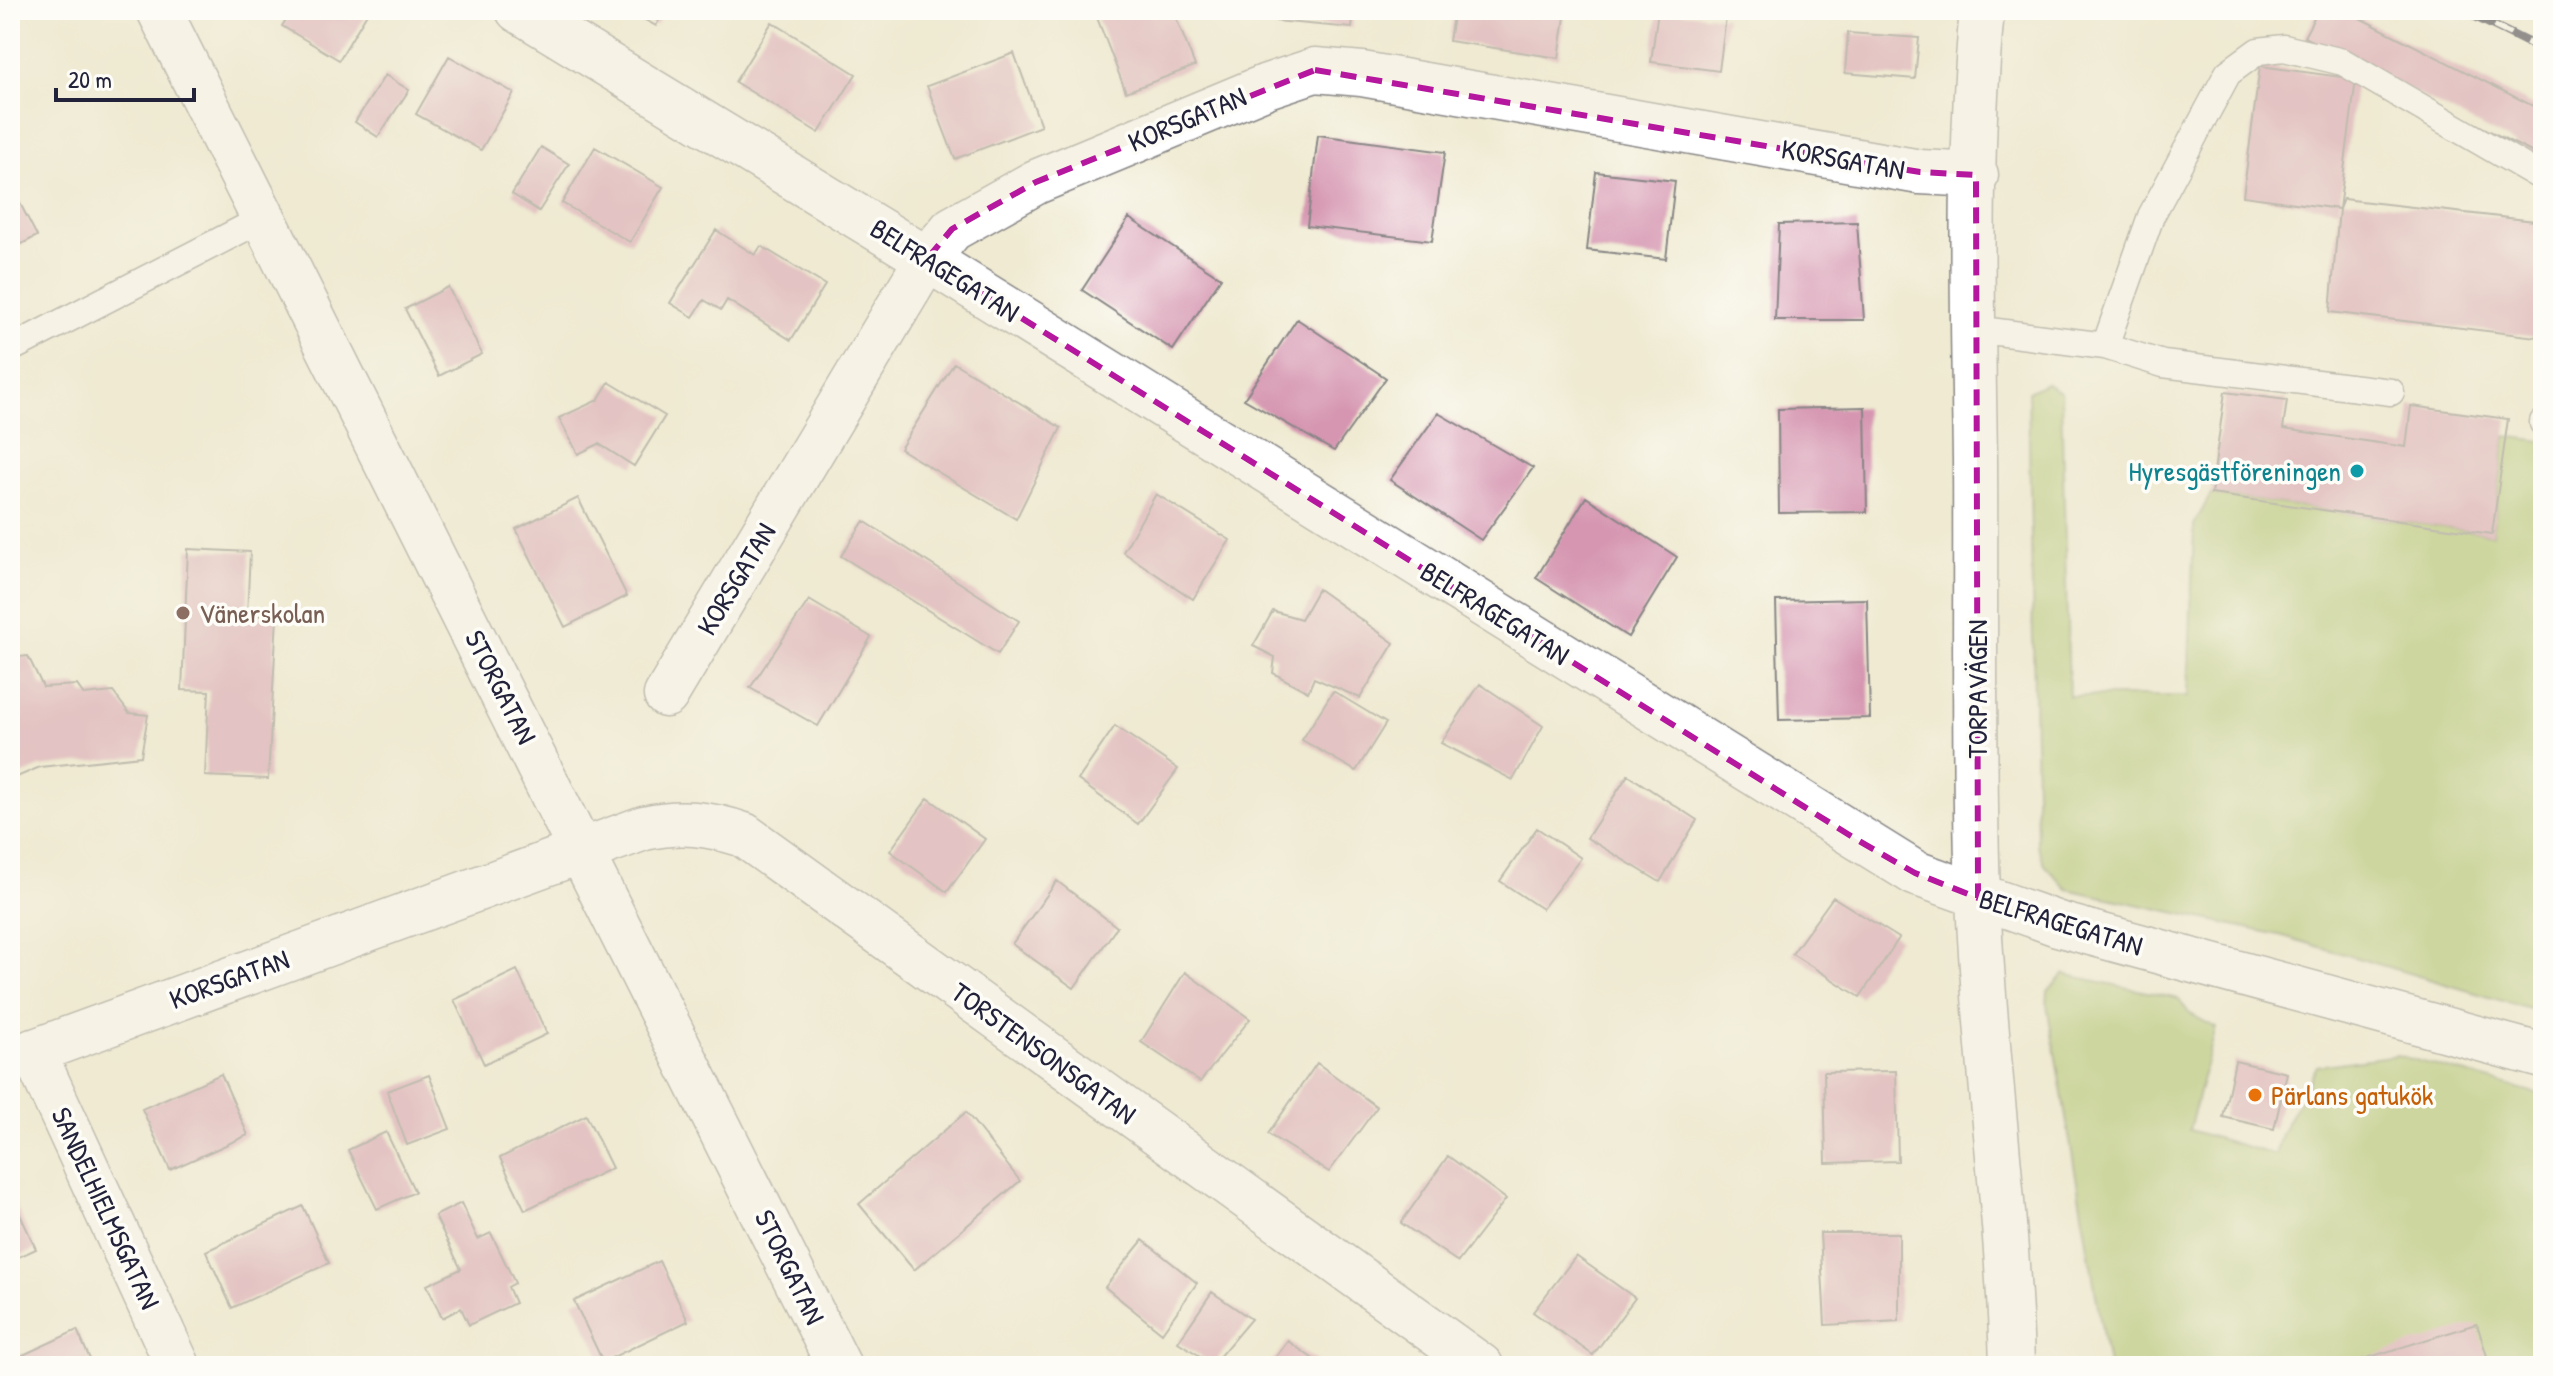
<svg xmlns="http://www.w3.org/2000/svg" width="2553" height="1376" viewBox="0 0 2553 1376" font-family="'Patrick Hand',sans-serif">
<rect width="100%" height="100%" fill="#fdfcf7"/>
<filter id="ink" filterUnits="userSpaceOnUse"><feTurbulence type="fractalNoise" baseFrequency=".0125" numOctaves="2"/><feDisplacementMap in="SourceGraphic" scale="16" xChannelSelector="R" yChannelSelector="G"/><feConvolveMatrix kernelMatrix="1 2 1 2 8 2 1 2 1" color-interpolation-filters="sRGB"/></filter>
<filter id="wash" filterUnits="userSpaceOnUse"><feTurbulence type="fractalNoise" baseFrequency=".006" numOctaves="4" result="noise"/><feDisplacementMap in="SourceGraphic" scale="32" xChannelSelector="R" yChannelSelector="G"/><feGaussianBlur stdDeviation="1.8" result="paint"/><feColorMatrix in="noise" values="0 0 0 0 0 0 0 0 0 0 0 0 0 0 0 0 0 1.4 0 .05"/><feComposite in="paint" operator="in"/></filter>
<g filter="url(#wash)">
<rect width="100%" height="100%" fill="#efead1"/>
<path fill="#a6bf64" stroke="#647050" stroke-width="2" d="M2046,383L2061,392L2069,696H2188L2194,525L2211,494L2492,534L2506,436L2543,441V1013L2283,936L2067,889L2045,865L2037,845L2028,392Z
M2064,974L2179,999L2189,1013L2216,1028L2189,1130L2275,1155L2281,1134L2317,1066L2397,1055L2543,1095V1366H2108L2047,1005L2048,991Z"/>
<g id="blocks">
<path fill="#d696b1" d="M292,10H369L339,60L282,26Z
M627,10H665L656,26Z
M1094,10H1173L1195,66L1126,92Z
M1277,10H1354L1352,28L1276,21Z
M1454,10H1566L1559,58L1449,41Z
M1658,10L1726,17L1719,71L1651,62Z
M2318,10H2344L2543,111V158L2304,37Z
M772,22L856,74L819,133L735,82Z
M1848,33L1919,38L1915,79L1845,73Z
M1014,53L1041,126L955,159L927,86Z
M449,56L514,93L481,150L416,114Z
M2260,66L2356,79L2339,209L2243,196Z
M385,75L409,90L378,137L355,122Z
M1318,135L1445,152L1432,241L1307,226Z
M541,147L569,164L539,211L512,194Z
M595,147L663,187L630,242L562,203Z
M1596,172L1675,181L1666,259L1587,250Z
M10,184L37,236L10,250Z
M2343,199L2543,222V275L2536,337L2330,312L2339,209Z
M1129,218L1221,278L1173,350L1082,290Z
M1857,222L1864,320H1775L1779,224Z
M716,230L755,255L761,246L825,285L791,340L727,300L721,310L704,300L693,317L670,303Z
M448,287L482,354L439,376L405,309Z
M1297,319L1386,378L1334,451L1244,399Z
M954,363L1061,428L1016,519L900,449Z
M609,382L665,416L634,466L599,444L578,454L559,418L598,400Z
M2225,392L2287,400L2283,429L2406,447L2411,406L2508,419L2492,534L2211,494Z
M1865,407L1867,512L1779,513L1778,409Z
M1438,413L1533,468L1481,540L1390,480Z
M1156,494L1230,540L1193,599L1123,552Z
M1586,497L1677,557L1628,637L1536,578Z
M578,498L627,596L565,627L516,529Z
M864,521L1019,621L998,654L841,556Z
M188,549L250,552L247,615L277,617L268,779L205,776L209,691L182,690Z
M1318,589L1394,643L1360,698L1314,678L1308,692L1273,673L1275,657L1253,646L1273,611L1301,619Z
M1867,599L1870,718L1779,720L1776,601Z
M809,600L871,637L818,726L750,688Z
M28,656L43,687L77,685L84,695L113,692L129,713L148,715L141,756L40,767L10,780V658Z
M1480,684L1543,726L1513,780L1441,743Z
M1333,691L1386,723L1356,771L1302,740Z
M1115,726L1178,769L1138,824L1078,780Z
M1628,775L1697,820L1660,882L1587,838Z
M928,798L985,839L947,892L890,851Z
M1537,828L1581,858L1542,909L1500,881Z
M1057,881L1117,927L1074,988L1012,944Z
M1833,897L1899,938L1860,997L1792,954Z
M517,970L547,1034L484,1064L454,1000Z
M1185,972L1250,1019L1200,1082L1141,1042Z
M2235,1061L2287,1073L2274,1129L2223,1117Z
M1317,1063L1377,1107L1329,1172L1268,1134Z
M1896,1071L1898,1161L1826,1163L1824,1072Z
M221,1074L248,1135L170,1170L142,1109Z
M429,1075L450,1129L407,1145L387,1091Z
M966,1112L1020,1181L914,1270L859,1204Z
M586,1115L612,1168L525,1210L500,1158Z
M386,1132L415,1192L377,1209L348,1150Z
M1448,1156L1506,1199L1458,1262L1401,1223Z
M10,1193L36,1249L10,1261Z
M461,1203L478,1239L491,1233L515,1283L508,1287L515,1303L469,1325L461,1308L442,1318L427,1285L461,1269L435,1216Z
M303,1206L329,1263L232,1308L206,1251Z
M1820,1233H1899V1321L1825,1325Z
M1143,1240L1197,1283L1162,1333L1105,1287Z
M1576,1256L1635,1298L1593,1355L1533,1312Z
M659,1261L688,1321L603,1362L574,1301Z
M1212,1292L1251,1319L1213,1364L1178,1342Z
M2477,1324L2490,1366H2344V1365Z
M77,1330L93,1366H13L10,1361Z
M1288,1341L1323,1366H1269Z"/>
</g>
</g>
<g filter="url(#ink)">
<use href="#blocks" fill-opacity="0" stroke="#888686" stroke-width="2"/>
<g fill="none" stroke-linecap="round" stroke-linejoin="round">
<g stroke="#888686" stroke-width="29">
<path id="service" d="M1974,329L2105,346L2151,216L2228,73L2258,51L2284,48L2343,62L2543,178
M2105,346L2163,364L2391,392
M10,349L264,218
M2543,423V422"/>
</g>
<g stroke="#888686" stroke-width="47">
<path id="minor" d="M159,10L839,1366
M518,10L927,259L1915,873L2058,924L2543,1056
M1982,10C1968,159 1973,311 1975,460C1976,605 1973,751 1978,897C1984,1054 2008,1209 2012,1366
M666,695L927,259L952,229L1036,182L1267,86L1315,70L1362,74L1920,172L1976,175
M33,1051L178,1366
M10,1060L644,828C681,820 708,823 744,835L1481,1366"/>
</g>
<use href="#service" stroke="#fff" stroke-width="26"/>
<use href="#minor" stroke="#fff" stroke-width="44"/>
<g stroke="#22223b" stroke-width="9">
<path id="rail" d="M2462,10L2543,50"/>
</g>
<use href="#rail" stroke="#fdfcf7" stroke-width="6" stroke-dasharray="18" stroke-linecap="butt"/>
</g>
</g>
<path d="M0 0H2553V1376H0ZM1315,70L1920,172L1976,175L1978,898L1915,873L1859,841L927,259L952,229L1036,182Z" fill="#efead1" fill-opacity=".55" fill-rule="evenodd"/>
<path fill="none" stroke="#b5179e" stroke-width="6" stroke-dasharray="16 10" stroke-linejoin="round" d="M1315,70L1920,172L1976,175L1978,898L1915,873L1859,841L927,259L952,229L1036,182Z"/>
<circle fill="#0f9aa8" stroke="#fdfcf7" stroke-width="3" cx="2357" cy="471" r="8"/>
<circle fill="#8d6e63" stroke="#fdfcf7" stroke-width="3" cx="183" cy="613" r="8"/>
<circle fill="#e8710a" stroke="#fdfcf7" stroke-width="3" cx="2255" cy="1095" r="8"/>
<g text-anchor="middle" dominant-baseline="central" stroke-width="7" stroke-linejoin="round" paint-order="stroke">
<g font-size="28" fill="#22223b" stroke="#fdfcf7">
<text transform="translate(1187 119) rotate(-23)">KORSGATAN</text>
<text transform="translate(1843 159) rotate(10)">KORSGATAN</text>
<text transform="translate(945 270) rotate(32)">BELFRAGEGATAN</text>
<text transform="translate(736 579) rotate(-59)">KORSGATAN</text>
<text transform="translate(1495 613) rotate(32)">BELFRAGEGATAN</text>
<text transform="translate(501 687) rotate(63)">STORGATAN</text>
<text transform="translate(1977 689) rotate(-90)">TORPAVÄGEN</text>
<text transform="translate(2061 922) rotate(17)">BELFRAGEGATAN</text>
<text transform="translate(229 979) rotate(-20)">KORSGATAN</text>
<text transform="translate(1044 1053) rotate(36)">TORSTENSONSGATAN</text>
<text transform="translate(106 1208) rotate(65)">SANDELHIELMSGATAN</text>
<text transform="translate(790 1267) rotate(64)">STORGATAN</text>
</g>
<g font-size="28" fill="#0d838f" stroke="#fdfcf7" text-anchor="end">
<text x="2341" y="471">Hyresgästföreningen</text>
</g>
<g font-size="28" fill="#785e54" stroke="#fdfcf7" text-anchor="start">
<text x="199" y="613">Vänerskolan</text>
</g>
<g font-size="28" fill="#c56008" stroke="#fdfcf7" text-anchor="start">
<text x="2271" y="1095">Pärlans gatukök</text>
</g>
</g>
<rect width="2553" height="1376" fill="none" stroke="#fdfcf7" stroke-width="40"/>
<path d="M56 88v12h138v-12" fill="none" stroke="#22223b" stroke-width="4"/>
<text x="68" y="88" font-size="24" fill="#22223b" stroke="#fdfcf7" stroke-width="6" paint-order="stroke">20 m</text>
</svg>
